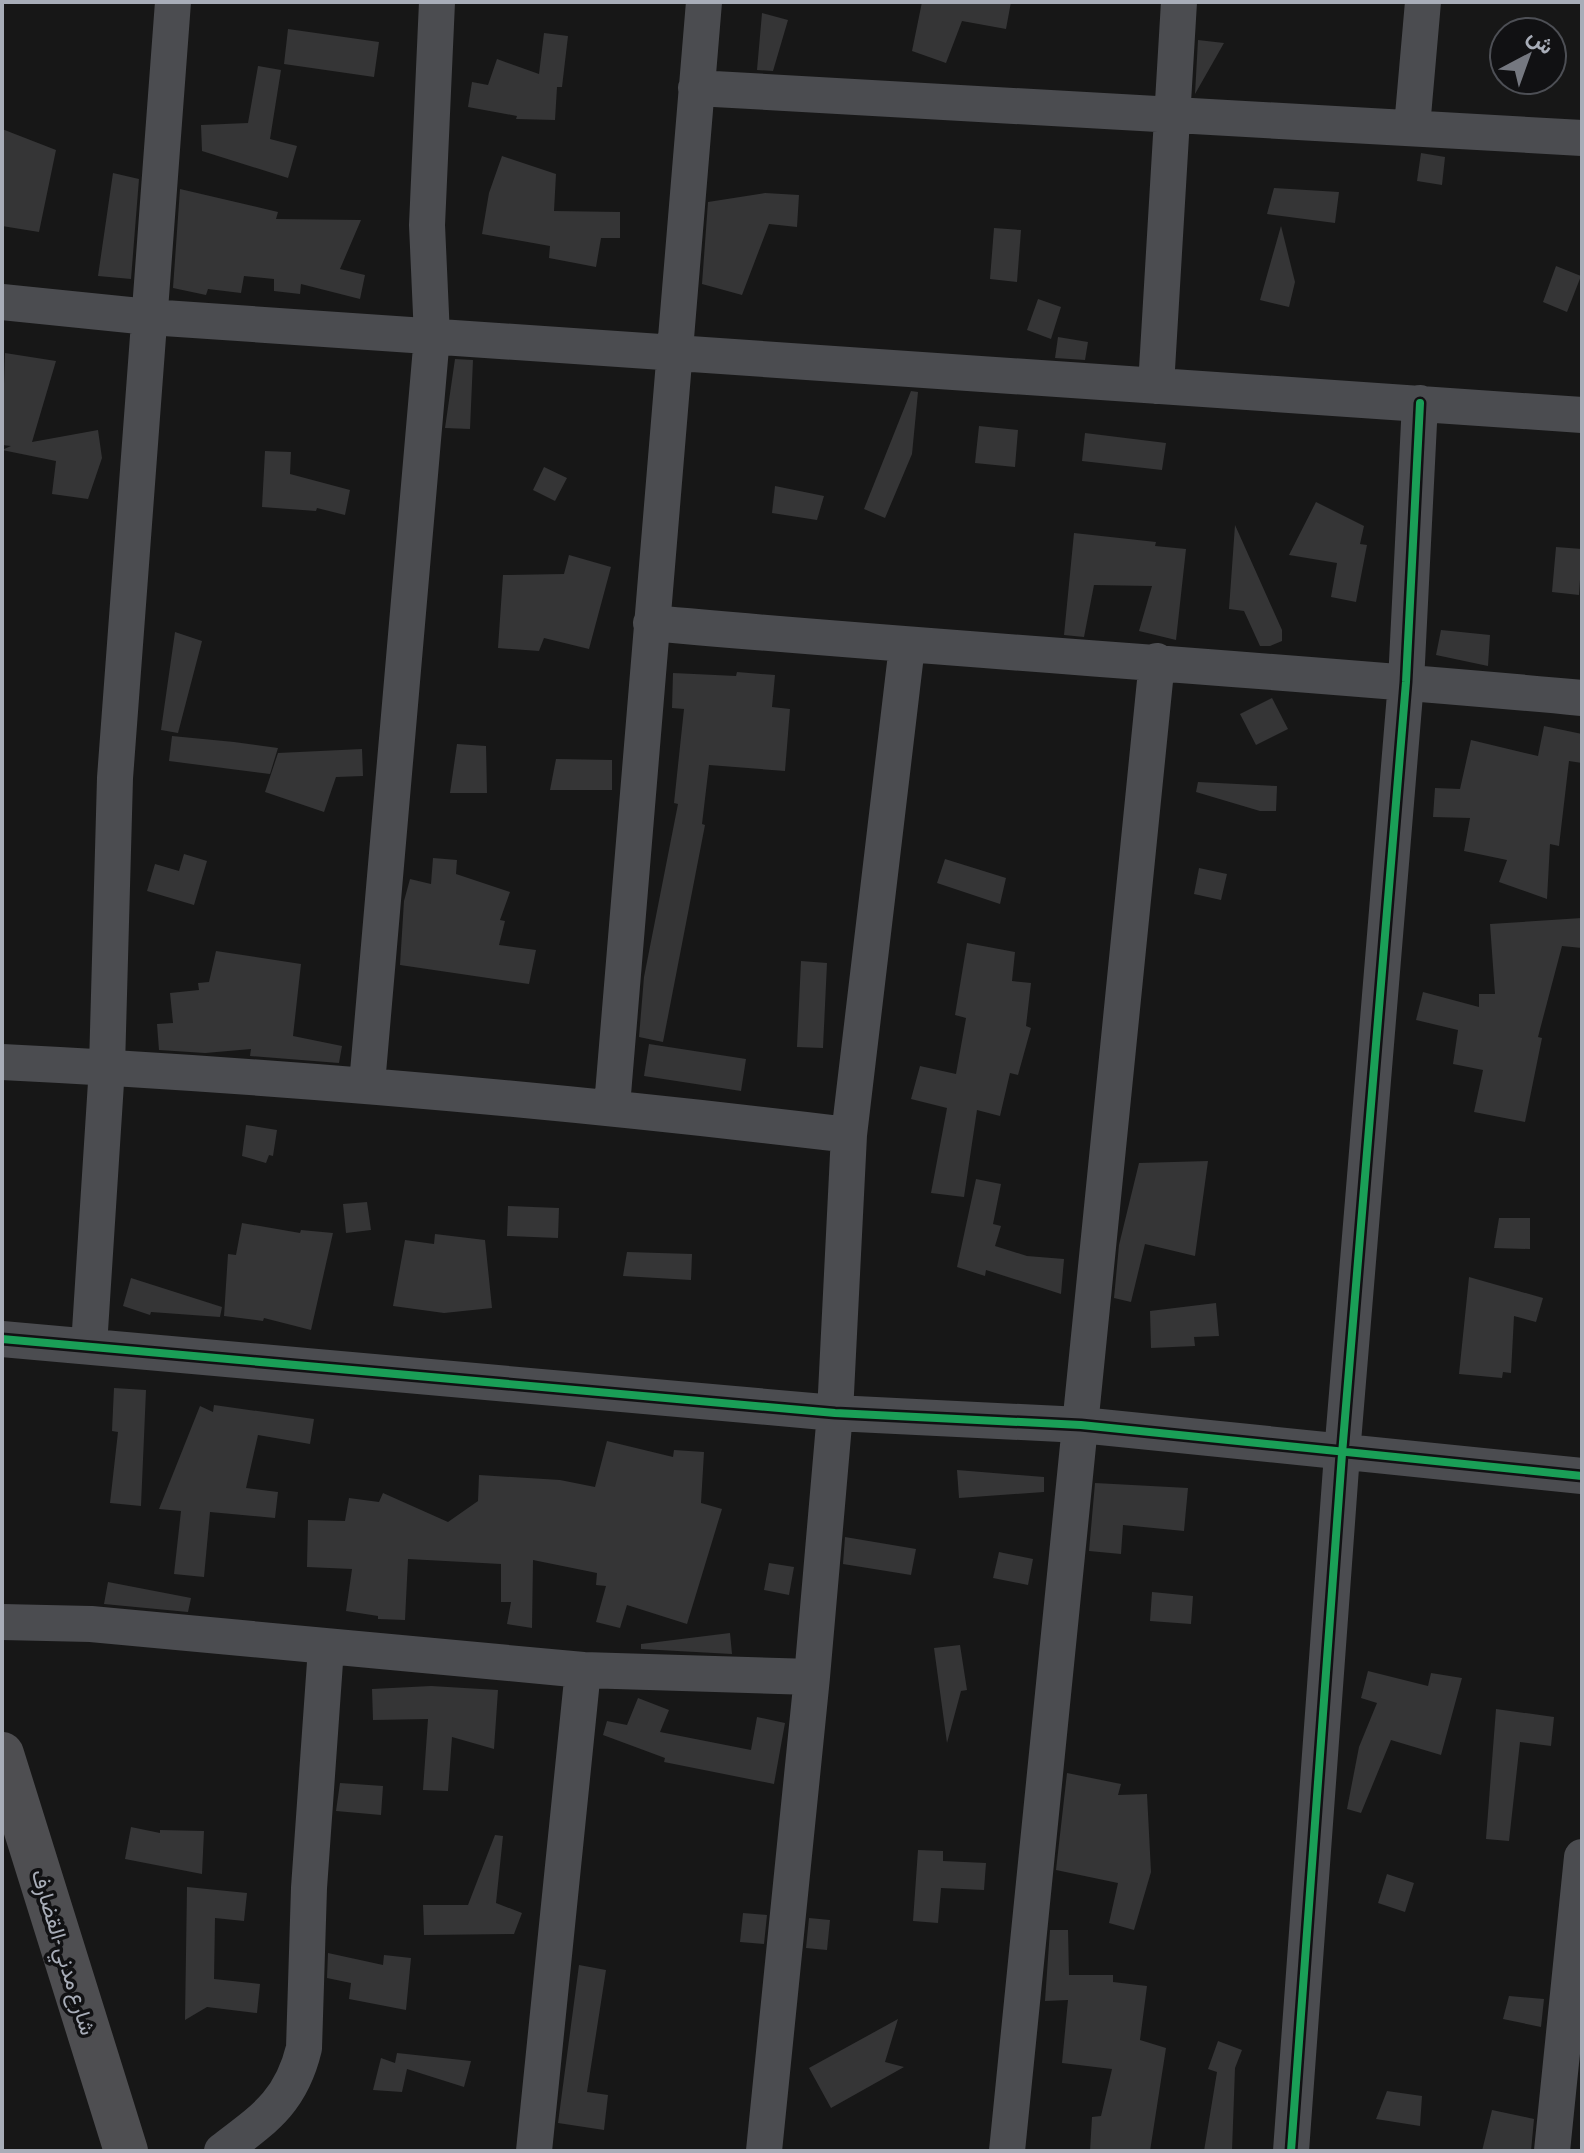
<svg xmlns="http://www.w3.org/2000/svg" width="1584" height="2153" viewBox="0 0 1584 2153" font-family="'Asap Condensed',Vazirmatn,sans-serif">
<rect width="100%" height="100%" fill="#171717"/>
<path fill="#353536" d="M922,2H1011L1006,29L962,21L946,63L912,51Z
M762,13L788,20L773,71L757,70Z
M288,29L379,42L374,77L284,64Z
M544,33L568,36L562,87H557L555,120L516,119L517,116L468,107L472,82L488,85L497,59L539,74Z
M1198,40L1224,43L1195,94Z
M258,66L281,70L270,139L297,146L288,178L202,151L201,125L248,123Z
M2,129L56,150L39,232L2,226Z
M1421,153L1445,157L1442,185L1417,181Z
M502,156L556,174L554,211L620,212V238H601L596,267L549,258L550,246L482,234L489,193Z
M113,173L139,179L131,279L98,276Z
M1274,188L1339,192L1335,223L1267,214Z
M180,189L278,212L276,219L361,220L340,269L365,275L360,299L301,284L300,294L274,291V279L244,276L241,293L208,289L206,295L173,288Z
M765,193L799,195L797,227L769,224L742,295L702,284L708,202Z
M1281,226L1295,282L1289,307L1260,300Z
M994,228L1021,230L1017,282L990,279Z
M1556,266L1581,276L1567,312L1543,302Z
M1038,299L1061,307L1051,339L1027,330Z
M1058,337L1088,342L1085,360L1055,358Z
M5,353L56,361L32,442L98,430L102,458L88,499L52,494L56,461L2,450L11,446L2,445Z
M455,359L473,360L470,429L445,428Z
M911,391L918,392L912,454L885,518L864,509Z
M979,426L1018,430L1015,467L975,463Z
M1085,433L1166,443L1162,470L1082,461Z
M265,451L291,452L290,474L350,490L345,515L317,508L316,511L262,507Z
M544,467L567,478L555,501L533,490Z
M775,486L824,496L817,520L772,513Z
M1316,502L1364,526L1360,544L1367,545L1356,602L1331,597L1337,563L1289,555Z
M1235,525L1282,630V641L1270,646H1260L1244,611L1229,609Z
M1074,533L1156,542L1155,546L1186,549L1176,640L1139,631L1152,586L1094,585L1084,637L1064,635Z
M1556,547L1582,549L1579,595L1552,592Z
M569,555L611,567L589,649L544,638L539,651L498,648L503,575L564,574Z
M1441,630L1490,635L1488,666L1436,655Z
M175,632L202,641L178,733L161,730Z
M737,672L775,675L772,707L790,709L785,771L709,765L702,824L705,825L663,1042L639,1037L644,977L678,804L674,803L684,709L672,708L673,673L736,676Z
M1272,698L1288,729L1256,745L1240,714Z
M1544,726L1582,734V763L1569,761L1559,846L1550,844L1547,899L1499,882L1507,860L1464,851L1470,818L1433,817L1435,788L1460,789L1471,740L1538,756Z
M172,736L234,742L278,748L270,774L169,761Z
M457,744L486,746L487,793H450Z
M362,749L363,776L336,777L324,812L265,792L278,753Z
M556,759L612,760V790H550Z
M1198,782L1277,786L1276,811H1260L1196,792Z
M184,854L207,861L194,905L147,891L155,864L179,871Z
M433,858L457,860L456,874L510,892L500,920L505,921L499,945L536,950L529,984L400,965L404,901L410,879L431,884Z
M945,859L1006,878L1000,904L937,883Z
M1199,868L1227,874L1221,900L1194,894Z
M1582,918V948L1562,946L1538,1037L1542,1038L1525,1122L1474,1112L1483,1070L1453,1064L1458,1030L1416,1020L1423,992L1479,1007V994H1495L1490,924Z
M967,943L1015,952L1012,981L1031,983L1026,1026L1031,1028L1018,1075L1010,1073L1000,1116L977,1110L964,1197L931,1193L947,1108L911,1099L920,1066L956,1074L966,1018L955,1015Z
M216,951L301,964L293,1036L342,1046L339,1063L250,1056L251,1049L205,1053L159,1050L157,1024L173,1023L170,993L199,990L198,983L209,982Z
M801,961L827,963L823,1048L797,1047Z
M649,1044L746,1059L741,1091L644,1076Z
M246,1125L277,1130L273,1156L269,1155L266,1163L242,1156Z
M1208,1161L1195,1256L1145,1244L1131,1302L1114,1298L1119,1245L1139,1163Z
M976,1179L1001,1184L993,1224L1001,1226L995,1246L1027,1256L1064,1259L1061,1294L986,1270L985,1276L957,1267Z
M367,1202L371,1230L346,1233L343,1204Z
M508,1206L559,1208L558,1238L507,1236Z
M1499,1218H1530V1249L1494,1248Z
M242,1223L300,1233L301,1230L333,1233L311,1330L264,1318L263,1321L224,1316L228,1254L236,1255Z
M435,1234L485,1240L492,1308L444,1313L393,1306L405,1240L434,1244Z
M627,1252L692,1254L691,1280L623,1276Z
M1469,1277L1543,1298L1536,1322L1514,1316L1511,1373L1503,1372L1502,1378L1459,1374Z
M131,1278L222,1307L220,1317L151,1312L150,1315L123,1306Z
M1216,1303L1219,1336L1194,1337L1195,1346L1151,1348L1150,1311Z
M114,1388L146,1390L141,1506L110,1503L118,1432L112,1431Z
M214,1405L314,1419L310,1444L258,1435L246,1488L278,1492L275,1518L210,1512L204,1577L174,1574L181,1511L159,1509L200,1406L213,1412Z
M607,1441L673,1457L674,1450L704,1452L701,1503L722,1509L687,1624L627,1605L620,1628L596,1622L606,1586L596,1585L597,1573L533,1560L532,1628L507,1624L511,1602H501V1564L408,1559L405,1620L378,1619V1616L346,1611L352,1569L307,1567L308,1520L345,1521L349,1498L379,1502L383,1493L448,1522L478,1501L479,1475L560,1480L595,1487Z
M957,1470L1044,1477V1492L959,1498Z
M1095,1483L1188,1488L1184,1531L1123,1525L1121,1554L1089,1551Z
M845,1537L916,1549L911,1575L843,1564Z
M999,1552L1033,1559L1028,1585L993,1578Z
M769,1563L794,1567L789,1595L764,1590Z
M108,1582L191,1598L188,1612L104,1604Z
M1152,1592L1193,1596L1191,1624L1150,1621Z
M730,1633L732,1654L641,1649V1644Z
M960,1645L967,1690L961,1691L947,1743L934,1648Z
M1368,1671L1428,1686L1431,1673L1462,1678L1441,1755L1391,1740L1361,1813L1347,1809L1359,1747L1377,1703L1361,1698Z
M431,1686L498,1690L494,1749L452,1737L448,1791L423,1790L428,1719L373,1720L372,1689Z
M638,1698L669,1710L660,1732L751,1750L757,1717L785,1723L774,1784L664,1762L665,1758L603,1735L607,1721L627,1725Z
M1496,1709L1554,1717L1551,1746L1520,1742L1509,1841L1486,1839Z
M1067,1773L1121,1784L1118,1795L1147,1794L1151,1872L1134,1930L1109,1923L1118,1883L1056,1870Z
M340,1783L383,1786L381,1815L336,1811Z
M131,1827L160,1833V1830L204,1831L202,1874L125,1859Z
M495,1835L503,1836L496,1903L522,1913L514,1934L424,1935L423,1905H468Z
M918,1850L943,1851V1861L986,1863L984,1890L941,1888L938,1923L913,1921Z
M1387,1874L1414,1883L1405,1912L1378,1903Z
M187,1887L247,1893L244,1921L215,1918L214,1979L260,1984L257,2013L207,2007L185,2020Z
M743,1913L767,1915L764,1944L740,1942Z
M809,1918L830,1920L827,1950L806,1948Z
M1050,1930H1068L1069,1975H1113V1982L1147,1986L1140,2040L1166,2048L1150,2151H1090L1092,2117L1101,2116L1112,2069L1062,2063L1068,2000L1045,2001Z
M328,1953L383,1965L384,1955L411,1958L406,2010L349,1999L351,1983L327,1978Z
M579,1965L606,1970L587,2092L608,2095L604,2130L558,2123Z
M1509,1996L1544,1999L1541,2027L1503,2019Z
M898,2019L885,2062L904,2067L831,2108L809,2068Z
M1218,2041L1242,2050L1235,2068L1232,2151H1204L1217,2072L1208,2069Z
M397,2053L471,2061L464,2087L407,2069L402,2092L373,2090L381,2058L395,2063Z
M1387,2091L1422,2096L1420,2126L1376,2119Z
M1492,2110L1534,2119L1531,2151H1482Z"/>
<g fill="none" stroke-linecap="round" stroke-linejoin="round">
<path stroke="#4b4c50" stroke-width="36" d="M696,88L1582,138
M1412,127L1423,2
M2,302L149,317L1582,415
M1156,386L1179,2
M651,623C961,651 1272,669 1582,698
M2,1062C286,1076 567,1101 849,1135
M367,1084L432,336L427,225L437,2
M612,1106L704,2
M2,1339L835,1413L1081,1425L1582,1476
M89,1346L107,1067L115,778L173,2
M2,1622L91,1624L583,1670L812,1677
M222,2151C264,2119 291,2102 304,2048L309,1888L326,1648
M534,2151L583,1670
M764,2151L812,1677L835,1413L849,1135L907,646
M1007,2151L1157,661
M1291,2151L1342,1454L1406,682L1420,403
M1552,2151L1582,1857"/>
<path stroke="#4e4e51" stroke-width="44" d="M2,1754L126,2151"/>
<g stroke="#111113" stroke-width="13">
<path id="cycleway" d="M2,1339L835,1413L1081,1425L1582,1476
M1291,2151L1342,1454L1406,682L1420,403"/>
</g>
<use href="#cycleway" stroke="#1a9f57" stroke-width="8"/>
</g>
<g text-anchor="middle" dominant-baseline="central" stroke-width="7" stroke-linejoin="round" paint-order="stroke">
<g font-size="22" fill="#a8adb8" stroke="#111113">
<text transform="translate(64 1952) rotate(73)">شارع مدني -القضارف</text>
</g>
</g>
<rect width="1584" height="2153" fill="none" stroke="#a8adb8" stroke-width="8"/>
<g transform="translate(1528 56) rotate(41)"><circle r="38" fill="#111113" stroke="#4d4f55" stroke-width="2"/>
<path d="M0-6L14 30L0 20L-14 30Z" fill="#757880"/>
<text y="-12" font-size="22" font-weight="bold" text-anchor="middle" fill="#a8adb8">ش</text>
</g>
</svg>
